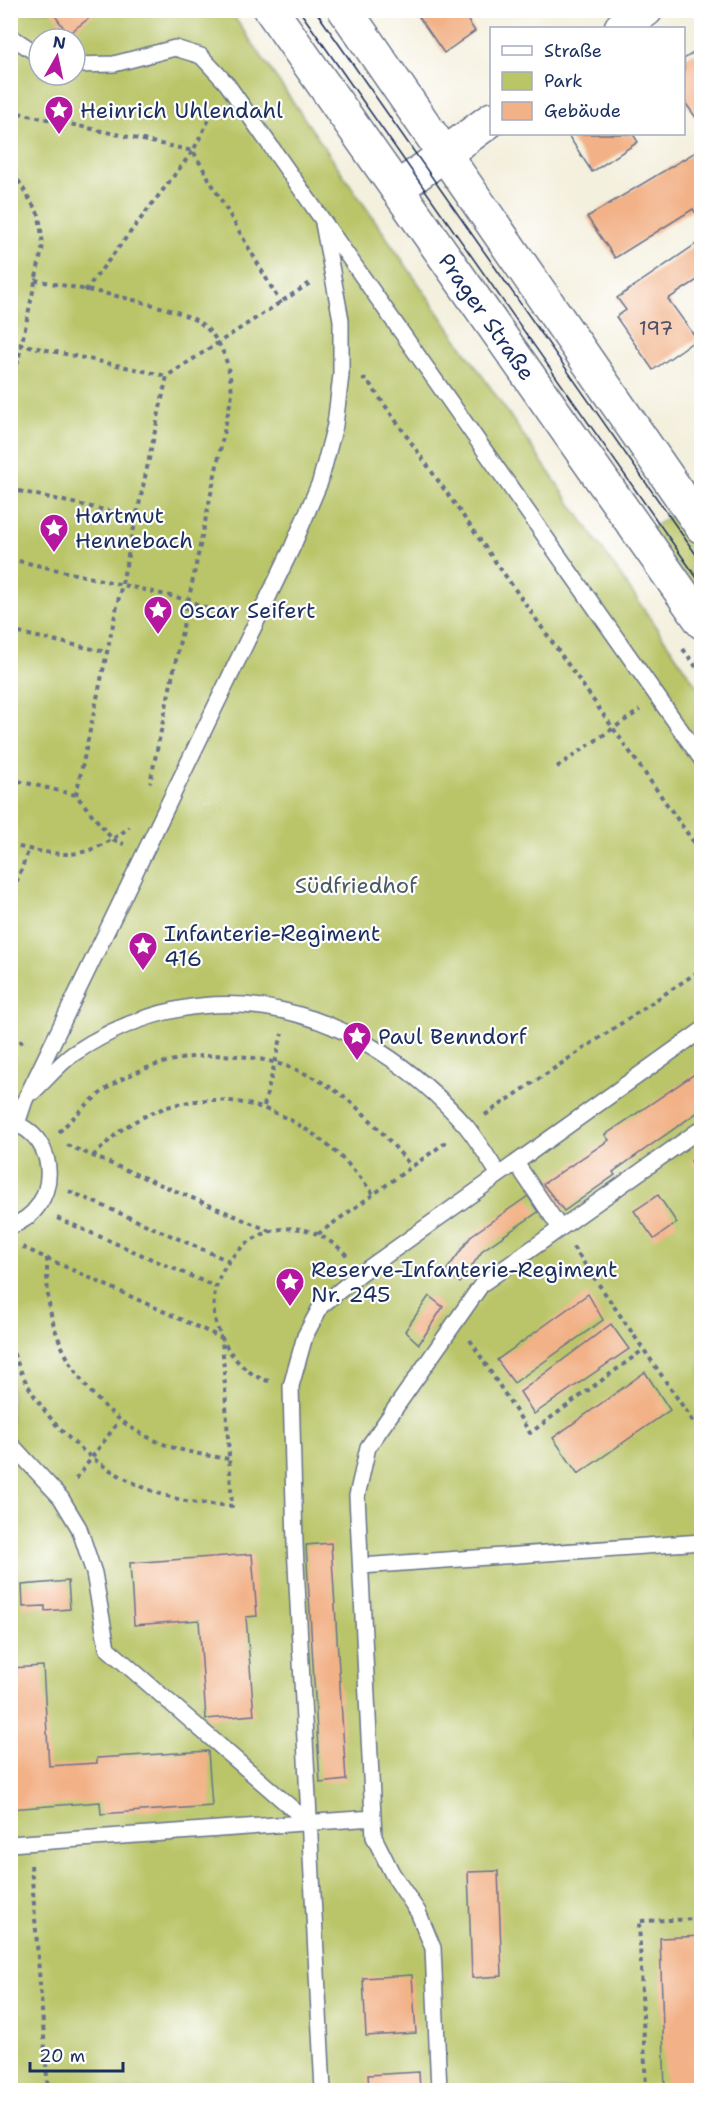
<svg xmlns="http://www.w3.org/2000/svg" width="712" height="2101" viewBox="0 0 712 2101" font-family="'Shantell Sans',sans-serif">
<rect width="100%" height="100%" fill="#fff"/>
<filter id="ink" filterUnits="userSpaceOnUse"><feTurbulence type="fractalNoise" baseFrequency=".0167" numOctaves="2"/><feDisplacementMap in="SourceGraphic" scale="12" xChannelSelector="R" yChannelSelector="G"/><feConvolveMatrix kernelMatrix="1 2 1 2 8 2 1 2 1" color-interpolation-filters="sRGB"/></filter>
<filter id="wash" filterUnits="userSpaceOnUse"><feTurbulence type="fractalNoise" baseFrequency=".008" numOctaves="4" result="noise"/><feDisplacementMap in="SourceGraphic" scale="24" xChannelSelector="R" yChannelSelector="G"/><feGaussianBlur stdDeviation="1.35" result="paint"/><feColorMatrix in="noise" values="0 0 0 0 0 0 0 0 0 0 0 0 0 0 0 0 0 1.4 0 .05"/><feComposite in="paint" operator="in"/></filter>
<g filter="url(#wash)">
<rect width="100%" height="100%" fill="#f4f0de"/>
<path fill="#b9c567" stroke="#6a7a62" stroke-width="1.5" fill-rule="evenodd" d="M11,11H230L701,692V2090H11ZM39,39H75V75H39Z
M673,513L701,553V601L651,529Z"/>
<g id="blocks">
<path fill="#f2b186" d="M51,10H100L68,34Z
M414,10H465L462,12L475,31L444,53Z
M693,53L702,56V126L684,101V59Z
M570,134H633L638,142L592,172L568,135Z
M702,148V221L693,209L615,258L587,217Z
M702,240V277L668,299L697,339L653,370L616,317L626,310L617,298Z
M702,1069V1109L613,1172L615,1175L564,1211L543,1184L609,1140L605,1135Z
M702,1155V1178L691,1161Z
M658,1195L677,1223L654,1239L634,1211Z
M528,1196L538,1212L483,1250L460,1283L446,1271L472,1235Z
M588,1294L603,1320L514,1383L497,1360Z
M429,1296L443,1307L419,1344L405,1331Z
M611,1324L629,1349L534,1414L520,1392Z
M645,1372L670,1410L578,1474L553,1438Z
M331,1543L346,1780L320,1783L306,1545Z
M252,1554L257,1616L246,1617L254,1715L206,1719L199,1620L134,1625L130,1563Z
M68,1581L70,1609L45,1611V1606L23,1607L22,1585Z
M43,1666L49,1766L97,1763V1758L208,1751L212,1806L101,1814L100,1802L10,1809V1668Z
M498,1871L502,1976L472,1978L468,1872Z
M702,1936V2090H665L660,1938Z
M412,1975L416,2033L366,2036L363,1978Z
M419,2072L420,2090H369L368,2075Z"/>
</g>
</g>
<g filter="url(#ink)">
<use href="#blocks" fill-opacity="0" stroke="#67738b" stroke-width="1.5"/>
<g fill="none" stroke-linecap="round" stroke-linejoin="round">
<g stroke="#67738b" stroke-width="18">
<path id="lane" d="M10,36L39,55
M75,65L114,64L175,48L201,56L227,84L702,760
M33,1092C46,1080 59,1064 73,1054C212,961 361,1007 466,1126C478,1141 489,1159 499,1175
M10,1122C62,1136 60,1211 10,1226
M17,1124L25,1100L292,548L320,482L335,425L341,375V320L323,223
M516,1163L560,1228
M10,1443L61,1498L79,1528L94,1573L107,1648L309,1823
M361,1566L702,1542
M10,1844L373,1818
M323,2090L295,1545L291,1386L305,1336L321,1306L360,1274L702,1030
M439,2090L433,1948L418,1912L392,1873L374,1837L357,1496L368,1447L482,1284L702,1128"/>
</g>
<g stroke="#67738b" stroke-width="36">
<path id="secondary" d="M621,28L646,10
M397,189L492,119"/>
</g>
<g stroke="#67738b" stroke-width="36">
<g id="primary">
<path id="s1" d="M271,10L702,622"/>
<path d="M345,10L702,527"/>
</g>
</g>
<path stroke="#67738b" stroke-width="4" stroke-dasharray="4.5 4.5" stroke-linecap="butt" d="M10,111L193,151L281,304
M10,177L18,180L39,215L43,245L10,398
M35,280C70,287 180,305 203,325C224,343 230,367 232,394L150,783
M85,291L193,151L216,106
M10,342L167,376
M362,379L367,380L702,854
M10,489L136,517
M10,559L188,600L232,620
M10,631L107,652
M683,649L702,675
M557,767L640,710
M10,779L76,795L113,840L124,844
M76,795L167,376L310,283
M10,845C66,857 82,862 130,827
M10,899L29,849
M10,1025L25,1047
M264,1106L282,1034
M485,1115L702,969
M59,1132C78,1113 98,1092 122,1079C197,1040 291,1049 355,1106C376,1124 393,1145 411,1166
M67,1145L270,1231
M93,1156C103,1147 113,1136 124,1128C217,1067 314,1113 373,1194
M69,1191L229,1261
M57,1218L216,1287
M318,1234L449,1140
M573,1247L702,1434
M47,1258C47,1270 47,1283 48,1295C53,1355 99,1416 154,1440C177,1451 203,1455 229,1459
M470,1340L530,1433L643,1350
M10,1345C16,1359 21,1374 29,1387C62,1444 118,1484 181,1500C197,1504 215,1504 232,1506L222,1338L22,1247
M269,1381C251,1377 236,1362 227,1347C221,1338 215,1324 214,1313C208,1255 276,1206 326,1239C334,1244 342,1249 347,1256
M76,1479L119,1421
M31,1865L48,2090
M10,2090L48,2088
M646,2090L639,1921L702,1919"/>
<use href="#lane" stroke="#fff" stroke-width="15"/>
<use href="#secondary" stroke="#fff" stroke-width="33"/>
<use href="#primary" stroke="#fff" stroke-width="33"/>
<path stroke="#1b2f5e" stroke-width="1.5" d="M299,10L702,585
M315,10L702,563"/>
</g>
</g>
<defs>
<g id="sight-pin" transform="scale(1.5)"><path d="M0 17L-7.5 6A9.5 9.5 0 1 1 7.5 6Z" fill="#b5179e" stroke="#fff"/><path d="M0-6L1.8-2.2L6-1.7L2.9 1.2L3.7 5.4L0 3.3L-3.7 5.4L-2.9 1.2L-6-1.7L-1.8-2.2Z" fill="#fff"/></g>
</defs>
<g fill-rule="evenodd">
<use href="#sight-pin" x="59" y="110"/>
<use href="#sight-pin" x="54" y="528"/>
<use href="#sight-pin" x="158" y="610"/>
<use href="#sight-pin" x="143" y="946"/>
<use href="#sight-pin" x="357" y="1036"/>
<use href="#sight-pin" x="290" y="1282"/>
</g>
<g text-anchor="middle" dominant-baseline="central" stroke-width="4.5" stroke-linejoin="round" paint-order="stroke">
<g font-size="20" fill="#515068">
<text x="656" y="328">197</text>
</g>
<g font-size="22" fill="#1b2f5e" stroke="#fff" text-anchor="start">
<text x="80" y="110">Heinrich Uhlendahl</text>
<text x="75" y="515">Hartmut<tspan x="75" dy="25">Hennebach</tspan></text>
<text x="179" y="610">Oscar Seifert</text>
<text x="164" y="933">Infanterie-Regiment<tspan x="164" dy="25">416</tspan></text>
<text x="378" y="1036">Paul Benndorf</text>
<text x="311" y="1269">Reserve-Infanterie-Regiment<tspan x="311" dy="25">Nr. 245</tspan></text>
</g>
<g font-size="22" fill="#1b2f5e" stroke="#fff">
<text stroke="none"><textPath href="#s1" startOffset="375">Prager Straße</textPath></text>
</g>
<g font-size="22" fill="#4a5c61" stroke="#fff">
<text x="356" y="885">Südfriedhof</text>
</g>
</g>
<rect width="712" height="2101" fill="none" stroke="#fff" stroke-width="36"/>
<rect x="490" y="27" width="195" height="108" fill="#ffffff" stroke="#a4acbf" stroke-width="1.5"/>
<rect x="502" y="46" width="30" height="9" fill="#ffffff" stroke="#a4acbf" stroke-width="1.5"/>
<text x="544" y="57" font-size="18" fill="#1b2f5e">Straße</text>
<rect x="502" y="72" width="30" height="18" fill="#b9c567" stroke="#a4acbf" stroke-width="1.5"/>
<text x="544" y="87" font-size="18" fill="#1b2f5e">Park</text>
<rect x="502" y="102" width="30" height="18" fill="#f2b186" stroke="#a4acbf" stroke-width="1.5"/>
<text x="544" y="117" font-size="18" fill="#1b2f5e">Gebäude</text>
<g transform="translate(57 57) rotate(9)"><circle r="28" fill="#ffffff" stroke="#a4acbf" stroke-width="1.5"/>
<path d="M0-4.5L10 22L0 15L-10 22Z" fill="#b5179e"/>
<text y="-9" font-size="16" font-weight="bold" text-anchor="middle" fill="#1b2f5e">N</text>
</g>
<path d="M30 2062v9h93v-9" fill="none" stroke="#1b2f5e" stroke-width="3"/>
<text x="39" y="2062" font-size="18" fill="#1b2f5e" stroke="#ffffff" stroke-width="4.5" paint-order="stroke">20 m</text>
</svg>
